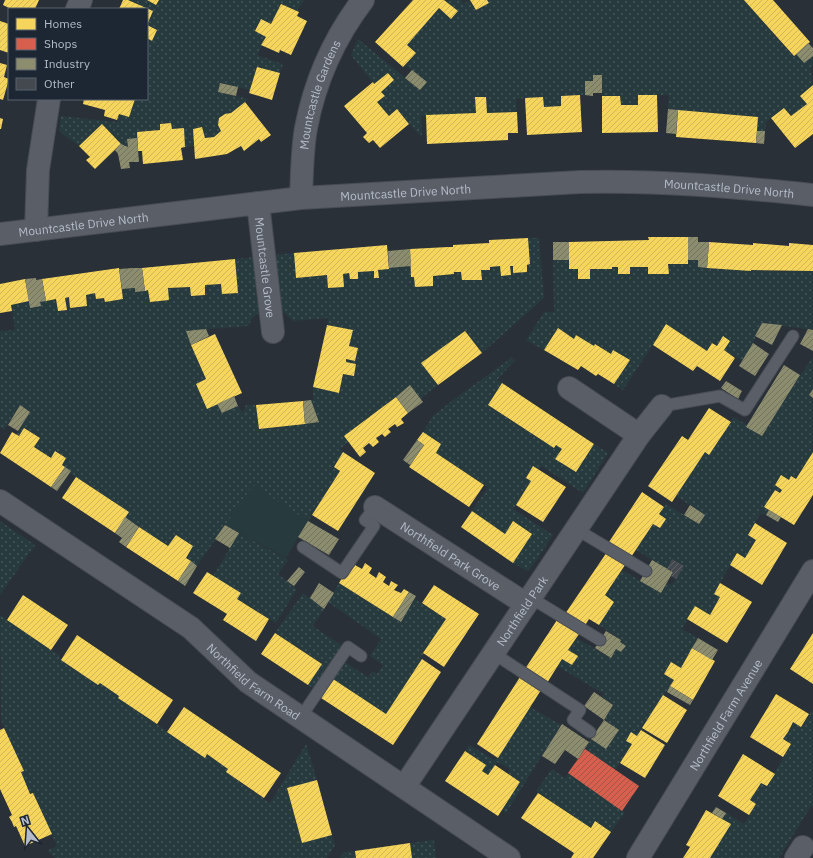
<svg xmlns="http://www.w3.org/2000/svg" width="813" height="858" viewBox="0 0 813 858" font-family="'IBM Plex Sans',sans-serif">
<defs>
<pattern id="garden-dots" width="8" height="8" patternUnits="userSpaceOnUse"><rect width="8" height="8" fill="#273a3e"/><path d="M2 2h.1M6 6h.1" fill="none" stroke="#445559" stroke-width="1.8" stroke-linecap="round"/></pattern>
<pattern id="homes-hatch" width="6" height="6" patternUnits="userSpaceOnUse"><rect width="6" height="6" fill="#f6d55c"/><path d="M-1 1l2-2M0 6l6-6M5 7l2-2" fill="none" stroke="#d0b656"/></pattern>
<pattern id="shops-hatch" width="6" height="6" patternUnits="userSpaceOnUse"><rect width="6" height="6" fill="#d6604d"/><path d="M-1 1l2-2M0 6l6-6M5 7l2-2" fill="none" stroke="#a65448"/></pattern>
<pattern id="industry-hatch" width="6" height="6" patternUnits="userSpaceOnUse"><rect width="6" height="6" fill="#8c8c6e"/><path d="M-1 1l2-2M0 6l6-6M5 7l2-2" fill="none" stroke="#72735f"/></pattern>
<pattern id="building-hatch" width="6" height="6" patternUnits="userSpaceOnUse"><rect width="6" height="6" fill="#444950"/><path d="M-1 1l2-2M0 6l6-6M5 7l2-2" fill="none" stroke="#5d6168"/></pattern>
</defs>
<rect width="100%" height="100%" fill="#2a3038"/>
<path fill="#273a3e" d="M253,484L308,521L286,558L225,525Z"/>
<path fill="url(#garden-dots)" d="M128,0H147L156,5L159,0H304L297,11L281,4L271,24L260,19L255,31L266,37L257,55L283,64L280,73L257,67L250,90L220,83L218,92L249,99L231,113L221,116L218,125L221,131L214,137L205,138L202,127L193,129L194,146L185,147L184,128L172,129L171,123L160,124V130L137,132V138L127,139L128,147L121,144L102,124L79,146L59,131L61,116L117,122L119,114L129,117L135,99H147V38L152,40L147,25L153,11Z
M447,0H461L463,4L470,0L476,10L488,3L487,0H744L793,56L796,54L804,63L813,56V66L811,67L813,85L800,96L807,104L791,116L783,108L766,122L765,131H757L758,117L668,109L669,95H639L638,105H621L620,96H602V75H593V81H585V95L561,96V106L544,107L543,97L516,99L517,112L487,113L486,97H476V113L421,116L422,138L397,109L389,116L377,102L384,96L381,92L394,80L388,73L374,84L351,55L358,39L420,90L427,82L405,65L416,53L407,45L439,8L451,19L457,11L446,1Z
M528,238H539L544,298L482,353L465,331L421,363L438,385L420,399L410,386L345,436L349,442L340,449L343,452L334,467L340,471L308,521L253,485L197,566L186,558L193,546H168L164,544L125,517L129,512L70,473L62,465L66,458L55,451L51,458L34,447L40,438L25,428L19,436L16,435L30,412L19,406L4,430L0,427V331L15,330L11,305L29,301L40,306V302L56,299L58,311L67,309L65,298L69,297L71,308L87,306L86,295L95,293L96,299L104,298L105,302L123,299L122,289L135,288L136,292L148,290L150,302L169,300L168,288L190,287L191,296L205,295L204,285L221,284L222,294L237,293L235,259L255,257L260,312L252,318L248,326L186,331L206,379L196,385L207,409L217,404L222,413L238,406L243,413L246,405H256L259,429L319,422L311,400H313V387L343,374L354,376L356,364L346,362V359L355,361L358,348L349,346L352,330L327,325L328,318L293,321L281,310L274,255L294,253L296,278L327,275L329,288L344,286L343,274L349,273L350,279H358V272L374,271V278H379L378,270L389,269V268L411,266V277H414L415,287L433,286V276L454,274V272H461L462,280H481V270H490V267L500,266L501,276L510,275V266H513V273L527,272V265L530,264Z
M553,260H569V269H578V279H590V269H612V267H618L619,274H630V267H648L649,274H668V264H688V260H698V267L751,271V270L787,272L788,270L813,271V330L762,323L753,343L742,361L724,350L723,336L717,346L712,343L707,351L666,325L623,390L614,384L630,360L614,350L611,354L596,344L594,346L574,339L558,328L544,350L526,340L544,312H554Z
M813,357V389L809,395L813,398V442L812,445L813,452L796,479L791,476L789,480L781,476L775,485L782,490L780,493L775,490L764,507L769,510L766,515L761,513L748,534L756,540L745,558L737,553L714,594L720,597L710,615L695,606L682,629L698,638L681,668L670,662L664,674L674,680L637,736L631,732L632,744L615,770L585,749L591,739L606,749L618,730L604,720L613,705L602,697L604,694L557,666L562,659L572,665L578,656L568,650L576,638L611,658L616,649L622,652L626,646L620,642L621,640L599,625L614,602L605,595L622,570L661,593L667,583L672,585L684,566L672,559L667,569L636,550L653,524L661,528L666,519L659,514L666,504L699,524L705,515L676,496L705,452L734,417L747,425L746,427L762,436L799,377Z
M511,358L515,360L497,380L502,383L488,405L554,448L556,445L562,449L556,459L576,472L594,444L608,453L583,493L541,466L539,470L533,466L526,478L531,481L513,509L553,535L534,564L528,571L513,563L532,534L513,521L505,534L472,511L488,487L436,453L441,444L423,432L433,416L453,400Z
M0,521L35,545L0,595Z
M239,533L288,560L278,574L297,589L276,623L237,599L240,592L213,576Z
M339,583L400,621L415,599L446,619L421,658L422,659L418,666L386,714L333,679L343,661L368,677L373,671L377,674L383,665L370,656L381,639L328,602Z
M303,593L324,609L313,626L344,647L315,690L308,685L322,663L275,633Z
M0,615L60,656L59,658L61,660L98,685L100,683L119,696L118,698L205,757L207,754L228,769L226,772L270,803L306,744L317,780L287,789L302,843L332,835L335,845L327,858H55L47,851L57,846L33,793L30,794L21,772L23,770L1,720Z
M530,707L561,725L506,813L502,809L520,782L508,773L510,769L497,762L488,775L482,771L486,765L465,751L469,745L495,760Z
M813,709V807L811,806L779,858H710L730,824L722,819L726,813L744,824L756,804L750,800L761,783L767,786L791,744L783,739L793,722L801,727Z
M552,769L565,778L568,773L625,812L611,832L596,821L591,828L536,791Z
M434,840L436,858H412L410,843Z
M355,851L356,858H340L344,852Z"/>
<path fill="url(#homes-hatch)" d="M5,0H39L35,9H11L3,5Z
M123,0H128L153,11L147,25L157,30L152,41L147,38V9H119Z
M147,0H159L156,5Z
M413,0H444L458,11L451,19L439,8L407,45L416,53L403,67L375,42Z
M470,0H487L489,3L476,10Z
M744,0H773L810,42L794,56Z
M281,4L299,12L297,16L307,21L291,55L280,50L279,53L261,45L266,37L255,31L261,19L271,24Z
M0,21L9,24V53L0,50Z
M0,63L7,65L4,77L9,79L3,100L0,99Z
M257,67L280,73L272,100L249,93Z
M388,73L394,80L381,92L385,96L377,102L389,116L397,109L409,124L380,148L373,140L369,143L363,137L367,133L344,106L373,82L374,84Z
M813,85V134L795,148L771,118L784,108L791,116L807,104L800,96Z
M580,95L582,132L527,135L525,98L543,97L544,107L561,106V96Z
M638,95H657L658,132L602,133V96H620L621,105H638Z
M475,97H486L487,113L517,112L518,133H508V140L427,144L426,115L476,113Z
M84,99H135L129,117L119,114L117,120L104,116L105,110L83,104Z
M245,102L271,135L261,142L259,139L244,151L241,146L227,154L195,159L193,129L202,127L205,138L214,137L221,131L218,125L219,118L225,114L231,113Z
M678,110L758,117L756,143L676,137Z
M0,118L3,119L1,129H0Z
M171,123L172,129L184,128L185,147L181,148L183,160L143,164L142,151H138L137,132L160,130V124Z
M102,124L121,144L95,169L86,160L90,157L79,146Z
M648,237H688V264H668L669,274H648V267H630V274H618V267H612V269H590V279H578V269H569V242L649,240Z
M528,238L530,264L527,265V272L513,273V266H510L511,275L501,276L500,266L490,267V270H481L482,280H462L461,272H454V274L433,276V286L415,287L414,277H411L410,249L448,247H453V245L489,243V240Z
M709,242L753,245V243L789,246V243L813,245V271L751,270V271L707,268Z
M387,245L389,269L378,270L379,278H374V271L358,272V279H350L349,273L343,274L344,287L328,288L327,275L296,278L294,253Z
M235,259L238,293L222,294L221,284L205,285V295L191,296L190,287L168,288L169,300L150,302L148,290L145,291L142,268Z
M119,268L123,299L105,302L104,298L96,299L95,293L86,295L87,306L70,308L69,297L65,298L67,310L58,311L56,299L46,301L42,279Z
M25,279L29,301L11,305L12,311L0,313V284Z
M666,324L707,351L712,343L717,346L723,336L730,341L724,350L735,358L720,381L697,366L693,371L653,345Z
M327,325L353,330L349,346L358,348L355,361L346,359V362L356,364L354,376L343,374L339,393L313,387Z
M558,328L574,339L576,335L594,346L595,344L611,354L613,350L630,360L614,384L598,374L596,376L581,366L578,370L544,350Z
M465,331L482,353L438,385L421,363Z
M215,334L242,393L207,409L196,384L206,379L191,345Z
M502,383L594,444L576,472L555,459L562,449L556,445L554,448L488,405Z
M396,397L408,413L401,419L404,423L397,427L395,424L388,429L391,432L385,437L382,434L376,438L379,442L373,447L369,443L363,448L366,452L360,457L344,436Z
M303,401L305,424L259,429L256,405Z
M709,408L731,422L709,455L705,452L672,502L648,486L682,436L688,440Z
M24,428L40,438L34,447L51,458L55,451L66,458L62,465L65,467L51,487L0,453L12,432L19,436Z
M423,432L441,444L436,453L484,485L469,507L409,467L424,445L417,440Z
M343,452L375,473L338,531L312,515L340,471L334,467Z
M813,452V495L794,525L764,507L775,490L780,493L782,490L775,485L781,475L789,480L791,476L796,479Z
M533,466L566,487L543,522L516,505L531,481L526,478Z
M76,477L129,512L115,533L62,498Z
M642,492L664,507L659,514L666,519L660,528L653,524L631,557L609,542Z
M472,511L505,534L513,521L532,534L513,563L461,527Z
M755,523L787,543L762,585L730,565L737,553L745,558L756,540L748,535Z
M139,527L168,546L176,535L193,546L186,558L191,561L178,581L126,547Z
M607,552L625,565L605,595L614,602L599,625L589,619L584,627L565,614Z
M365,563L372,568L369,573L376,578L379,572L386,577L383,582L389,586L391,581L398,585L394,590L401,593L404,589L409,592L393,617L339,583L350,565L354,567L355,565L362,569Z
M207,572L241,593L237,599L269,619L256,641L223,620L227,614L193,593Z
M720,583L752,602L727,643L687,619L695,606L710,615L720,597L714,594Z
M434,585L479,614L444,667L423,653L446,619L422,603Z
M23,595L68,625L51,650L7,620Z
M557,620L579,634L568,650L578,656L572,665L562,659L547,683L525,669Z
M275,633L322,664L308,685L261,654Z
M813,633V684L790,669Z
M77,635L173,700L157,724L118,698L119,696L100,683L98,685L61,660Z
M692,648L715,661L693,700L670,686L674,680L664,674L671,662L681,668Z
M422,659L441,672L393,745L321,698L333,679L386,714Z
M520,677L541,690L498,758L477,744Z
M776,694L809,714L801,727L793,722L788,732L783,739L791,744L783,757L750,737Z
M663,695L687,710L667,743L642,728Z
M184,707L281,773L264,798L226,772L228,769L207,754L205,758L167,732Z
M4,728L24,771L21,772L30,794L33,793L52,834L25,846L16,826L14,827L12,822L9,817L12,815L0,789V730Z
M641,730L665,745L645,778L620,763L632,744L626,741L631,732L637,736Z
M465,751L486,765L482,771L488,775L495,765L520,782L498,816L445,781Z
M743,754L775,774L767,786L761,783L750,800L756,804L749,815L718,796Z
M317,780L332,835L302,843L287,788Z
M538,793L591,828L595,821L611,832L593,858H571L574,853L521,818Z
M706,810L731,824L710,858H683L690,847L686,845Z
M410,843L412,858H356L355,851Z"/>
<path fill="url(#shops-hatch)" d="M585,749L639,786L622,811L568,773Z"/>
<path fill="url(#industry-hatch)" d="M808,43L813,48V56L804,63L796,54Z
M412,70L427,82L420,90L405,78Z
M593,75H602V93H593V96L585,95V81H593Z
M220,83L238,87L236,96L218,92Z
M668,109L678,110L676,134L666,133Z
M757,131H765L764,144L756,143Z
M137,138L139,162H129L130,168L121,169L118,154L115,150L121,144L128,147L127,139Z
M688,237H698V242H709L707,268L698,267V260H688Z
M553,242H569V260H553Z
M410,249L411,266L389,268L388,251Z
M133,268H142L145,291L135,292V288L122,289L119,269Z
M36,278V280L42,279L46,301L40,302L41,306L30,308L25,279Z
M762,323L782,325L772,345L755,336Z
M206,329L209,336L191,345L186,331Z
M808,329L813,330V351L800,344Z
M753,343L769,354L755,376L739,366Z
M784,365L800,375L762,436L746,427Z
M726,381L742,391L738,399L721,388Z
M410,385L423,402L408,413L396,397Z
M813,389V398L809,395Z
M234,396L238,406L222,413L217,404Z
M311,400L319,422L305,424L303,401Z
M20,405L30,412L18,431L8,425Z
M417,440L424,445L410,465L403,460Z
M65,467L71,471L57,491L51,487Z
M690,505L705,515L699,524L684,515Z
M769,510L781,517L778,522L766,515Z
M125,517L139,527L126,547L119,542L122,538L115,533Z
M308,521L339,539L329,555L298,537Z
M225,525L239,533L230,548L215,539Z
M652,560L673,572L661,593L640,581Z
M191,561L197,566L185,586L178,581Z
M299,567L305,572L294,586L287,581Z
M319,583L334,593L324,609L310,598Z
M409,592L416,596L401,622L393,617Z
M606,631L621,640L620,642L626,646L621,652L616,649L611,658L595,648Z
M698,638L718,650L712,660L692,648Z
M670,686L693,700L690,705L667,692Z
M594,692L613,705L604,720L584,706Z
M604,720L619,730L606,749L591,739Z
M562,724L589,742L578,759L565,750L555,764L542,756Z
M716,807L726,813L722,819L712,813Z"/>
<path fill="url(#building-hatch)" d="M672,559L684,566L676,579L671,576L673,572L667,569Z"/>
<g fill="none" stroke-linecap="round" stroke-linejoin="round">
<g stroke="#484c53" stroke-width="13">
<path id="service" d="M662,406L720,396L745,410L793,336
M576,529L646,571
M303,547L342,573L374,526L365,520L375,507
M531,598L600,640
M493,653L580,710L573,720L590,732
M301,717L348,647L361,656"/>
</g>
<g stroke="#484c53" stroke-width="24">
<g id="minor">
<path d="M77,9L81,0"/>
<path id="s1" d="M301,198C302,175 302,150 306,128C315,81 334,38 363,0"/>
<path id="s2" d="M258,203L273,332"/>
<path d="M36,230L38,170L49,99"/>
<path d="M569,388L639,435"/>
<path id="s3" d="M0,501L191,628L248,682L509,858"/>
<path id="s4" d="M375,507L526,604"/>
<path id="s5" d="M404,787L639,435L662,406"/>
<path id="s6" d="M638,858L813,571"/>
<path d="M796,858L803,847"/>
</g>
</g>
<g stroke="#484c53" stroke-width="24">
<g id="tertiary">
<path id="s7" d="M0,234L301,198L580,182C658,180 735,187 813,195"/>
</g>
</g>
<use href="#service" stroke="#5a5e66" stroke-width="11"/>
<use href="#minor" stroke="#5a5e66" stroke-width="22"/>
<use href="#tertiary" stroke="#5a5e66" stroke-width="22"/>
</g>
<g text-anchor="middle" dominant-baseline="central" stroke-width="4" stroke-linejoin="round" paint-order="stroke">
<g font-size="12" fill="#b4bcc9" stroke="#1d2633">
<text stroke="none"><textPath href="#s1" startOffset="106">Mountcastle Gardens</textPath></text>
<text stroke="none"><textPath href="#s7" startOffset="732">Mountcastle Drive North</textPath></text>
<text stroke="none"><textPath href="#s7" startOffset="408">Mountcastle Drive North</textPath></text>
<text stroke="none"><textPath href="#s7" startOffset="84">Mountcastle Drive North</textPath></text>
<text stroke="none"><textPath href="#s2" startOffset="65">Mountcastle Grove</textPath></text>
<text stroke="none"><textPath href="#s4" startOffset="90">Northfield Park Grove</textPath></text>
<text stroke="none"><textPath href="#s5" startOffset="212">Northfield Park</textPath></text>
<text stroke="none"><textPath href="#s3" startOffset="312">Northfield Farm Road</textPath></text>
<text stroke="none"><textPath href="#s6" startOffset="168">Northfield Farm Avenue</textPath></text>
</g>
</g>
<rect x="8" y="8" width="140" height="92" fill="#1d2633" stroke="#59626f"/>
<rect x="16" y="18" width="20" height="12" fill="#f6d55c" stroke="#59626f"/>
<text x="44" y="28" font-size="12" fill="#b4bcc9">Homes</text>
<rect x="16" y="38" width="20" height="12" fill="#d6604d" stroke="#59626f"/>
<text x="44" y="48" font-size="12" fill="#b4bcc9">Shops</text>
<rect x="16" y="58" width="20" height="12" fill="#8c8c6e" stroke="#59626f"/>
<text x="44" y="68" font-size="12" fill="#b4bcc9">Industry</text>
<rect x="16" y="78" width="20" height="12" fill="#444950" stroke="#59626f"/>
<text x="44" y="88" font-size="12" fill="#b4bcc9">Other</text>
<g transform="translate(28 830) rotate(343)" stroke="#1d2633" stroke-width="3" paint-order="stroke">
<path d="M0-3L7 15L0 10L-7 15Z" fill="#b4bcc9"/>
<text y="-6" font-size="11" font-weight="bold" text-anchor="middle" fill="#b4bcc9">N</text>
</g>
</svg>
